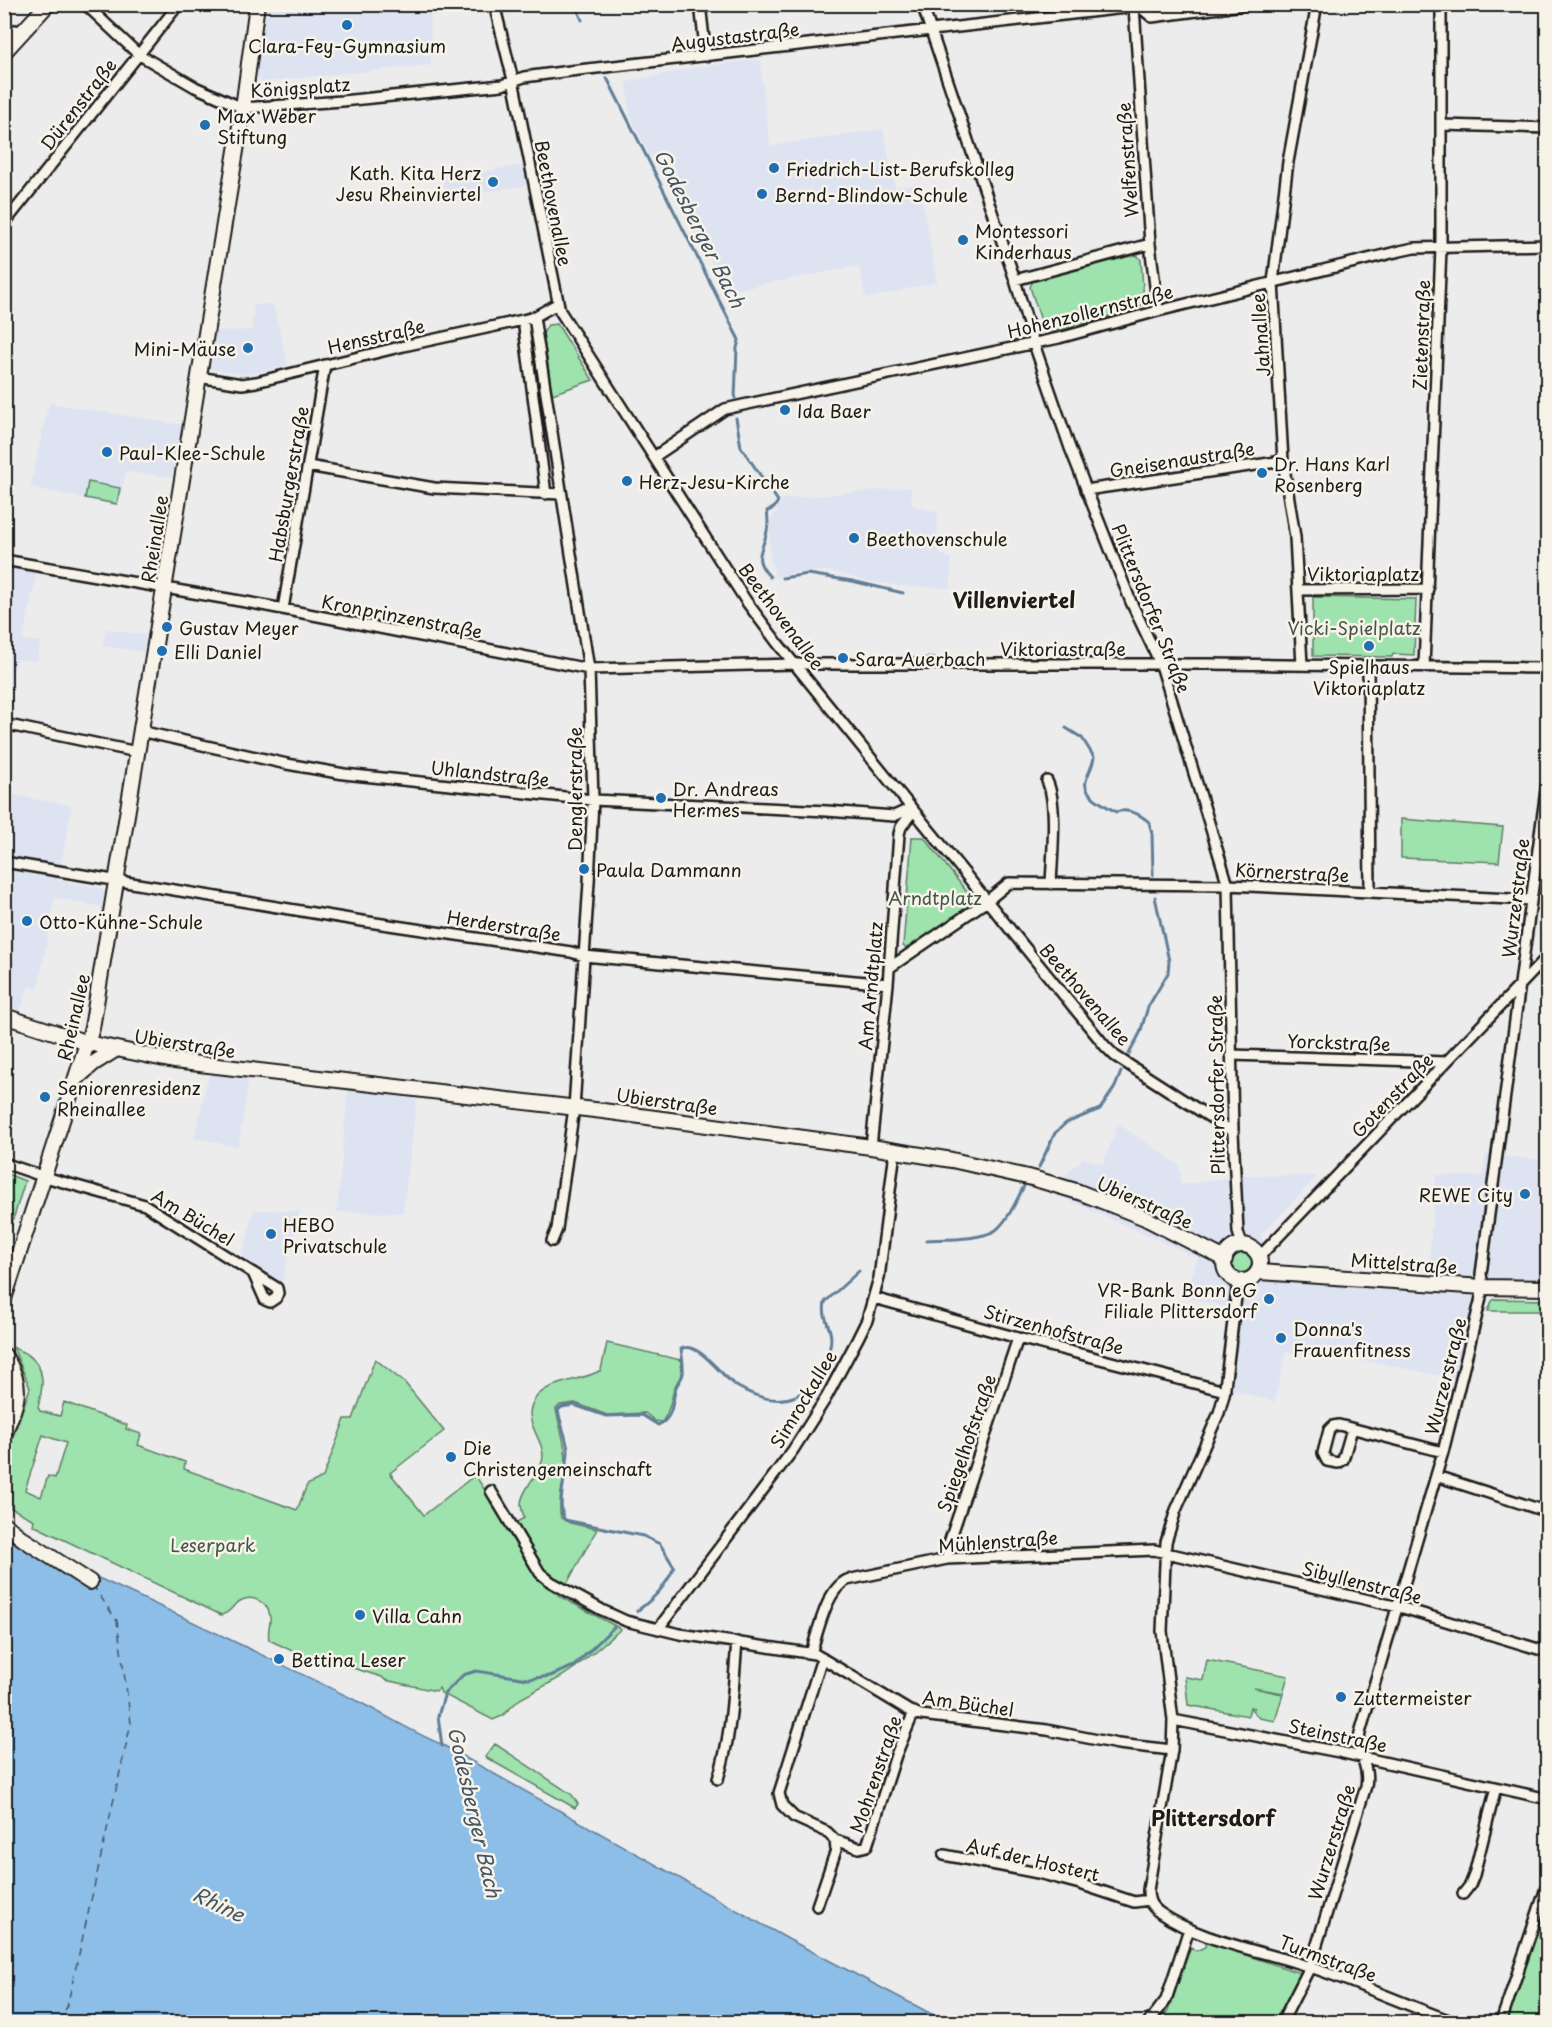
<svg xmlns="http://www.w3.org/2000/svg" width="1552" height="2027" viewBox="0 0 1552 2027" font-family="'Playpen Sans',sans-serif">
<rect width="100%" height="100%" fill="#ececed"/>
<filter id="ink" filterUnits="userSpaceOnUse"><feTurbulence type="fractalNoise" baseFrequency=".0167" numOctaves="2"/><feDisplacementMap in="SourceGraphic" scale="12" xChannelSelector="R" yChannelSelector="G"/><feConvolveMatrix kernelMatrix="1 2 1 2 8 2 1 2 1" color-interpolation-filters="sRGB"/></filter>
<g filter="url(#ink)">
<path fill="#dee3f2" d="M421,4L422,6H430L431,65L262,82L256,76L267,5Z
M760,59L770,146L883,129L895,187L919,184L937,282L866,299L859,266L728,291L674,194L648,152L630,116L627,82L696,67Z
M523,165L527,185L446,199L442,179Z
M273,304L288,365L246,375L211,369L209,367L216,331L252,330L254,305Z
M49,403L183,425L172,477L126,472L118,506L30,487Z
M911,487L912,505L937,512L939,553L951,559V588L901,586L867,581L829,571L798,572L775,577L770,553V523L782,499Z
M5,560L38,567L23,640L41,642L37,661L17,659L5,710Z
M106,629L146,635L144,652L103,646Z
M4,793L72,806L58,880L102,888L105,893L103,907L56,898L55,896L38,988L29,986L20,1012L5,1007Z
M209,1074L249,1079L238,1147L194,1138Z
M348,1090L417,1098L403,1213L337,1212Z
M1118,1124L1180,1165L1181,1185L1244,1175L1317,1176L1261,1235L1271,1264L1430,1277V1246L1436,1175L1483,1176L1486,1155L1547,1160V1272L1546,1281L1479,1283L1459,1380L1379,1363L1286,1352L1275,1402L1221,1387L1226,1307L1184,1297L1198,1258L1057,1195L1064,1177L1083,1158L1103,1164Z
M254,1210L300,1211L282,1282L242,1257Z"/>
<path fill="#9ee2ad" stroke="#5d7f64" stroke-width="1.5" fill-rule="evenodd" d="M1134,255L1138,256L1141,260L1144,301L1139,308L1049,333L1044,330L1030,287L1033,281Z
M557,324L593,380L552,394L543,333L548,325Z
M88,482L120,488L117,504L85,498Z
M1313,597L1416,599L1414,655L1393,654L1392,657L1313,656Z
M1401,819L1503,827L1499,862L1401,858Z
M912,837H924L970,896L973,903L970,908L907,949L903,946Z
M5,1173L25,1181L5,1246Z
M1231 1264a11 11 0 1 1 22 0a11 11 0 1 1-22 0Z
M1495,1299L1547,1300V1311H1488L1492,1301Z
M607,1343L681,1360L682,1375C670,1387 674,1407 662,1422L655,1421L645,1413L607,1415L575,1403L560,1405L556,1409C559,1426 566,1443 566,1461C565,1480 557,1499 561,1518L570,1523L597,1529L564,1589L544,1574L515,1523L524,1518C523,1513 521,1508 521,1504C521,1492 538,1474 542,1462C547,1445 529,1429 530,1413C533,1379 579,1384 601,1370Z
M13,1347C18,1351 22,1351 27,1354C47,1367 43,1388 38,1407L40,1411L60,1416L64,1402L127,1425L126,1429L141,1434L138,1445L185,1462L184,1469L297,1510L307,1485L323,1477L345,1419H353L375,1359L405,1383L444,1431L390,1473L424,1515L475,1475L497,1508L538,1578L561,1597L621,1629L576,1667L561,1677L520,1699L502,1716L493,1720L441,1693L439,1688L436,1691L385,1680L382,1677L336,1663L333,1665L301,1655L269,1640C267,1628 271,1625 270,1616C268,1602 252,1594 240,1601C232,1605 231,1613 221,1615L33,1525L34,1520L11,1508L5,1501V1460L30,1388ZM43,1435L66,1443L55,1478L48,1476L41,1497L25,1490Z
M1207,1660L1288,1676L1283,1693L1254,1688L1283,1694L1275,1721L1259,1718L1251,1709L1255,1708L1250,1707L1248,1716L1188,1705L1185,1677L1203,1680Z
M495,1744L562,1788L572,1795L578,1804L575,1808L485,1757Z
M1547,1893V2022H1504Z
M1206,1942L1303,1974L1279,2022H1157L1168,2011L1191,1947L1196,1951L1205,1947Z"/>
<path fill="#8dbee8" stroke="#607d96" stroke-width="1.5" d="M5,1536L88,1585L94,1576C182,1616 269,1658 355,1700C384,1714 412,1732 441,1744L788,1939L947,2022H5Z"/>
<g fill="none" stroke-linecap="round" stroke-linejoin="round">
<path stroke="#607d96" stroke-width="3" d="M575,4L582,20
M607,78L737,336L739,340L737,348L735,398
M736,418L741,447L778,501L774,508L767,511C768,518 769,524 767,531C763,552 751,557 770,577
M782,578L808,574L852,581L903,593
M1066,728L1082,738L1094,757C1093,766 1088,773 1086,781C1082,795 1107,806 1116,812C1128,808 1140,814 1149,822L1152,833L1153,875
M1129,1054L1140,1033L1148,1007L1168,973L1169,961L1155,897
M1039,1167L1055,1133L1066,1123L1100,1109L1115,1087L1121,1072
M926,1240C944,1239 982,1240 996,1230C1009,1219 1016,1201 1024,1186
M637,1611C653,1599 666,1587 674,1567L660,1544L643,1536L565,1520C555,1505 568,1470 568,1451C567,1438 560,1423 558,1410L562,1407L574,1405L606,1416L642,1415L658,1425C674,1419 672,1400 676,1387C678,1382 682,1379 683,1374C684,1366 682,1356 681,1349C698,1339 723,1379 738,1387C782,1412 815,1399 829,1351C836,1327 821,1323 825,1302L859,1271
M442,1746L438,1716L445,1693L463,1675L476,1671L528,1679L550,1676L574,1666L614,1627"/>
<path stroke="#445563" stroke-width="1.5" stroke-dasharray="8 6" stroke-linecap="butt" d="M58,2022L67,2007L131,1723L117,1621L94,1587"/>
<g stroke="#1c1c1c" stroke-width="14">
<path id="street" d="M85,4L138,54L195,87L243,108L342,101L502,85L524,77L570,71L1134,7H1140L1152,17L1250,4
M494,4L513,80L560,311L746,601L779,645L1105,1046L1115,1056L1233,1132
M700,4L706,56
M922,4L1015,280L1034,344L1070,448L1131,602L1161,665L1228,885L1233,1132L1238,1232L1242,1245
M1134,7L1150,244L1158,311
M4,29L24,31
M1442,125L1548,128
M4,224L179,4
M1015,280L1150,244
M534,317L589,669L593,800L589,882L574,1108L557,1229L552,1241
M523,320L546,494
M198,377L242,384L256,382L408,345L523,320L534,317L557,304
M654,457L725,409L743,405L1059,338L1158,311L1400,251L1414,248L1548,245
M308,466L434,488L561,494
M1086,490L1283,461
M4,560L257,604L589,669L795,664H1207L1548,668
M1298,590L1428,589
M283,609L325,365
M1302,665L1295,537L1283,461L1273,282L1288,162L1317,4
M1368,667L1370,892
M1424,667L1441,248V4
M4,724L137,752
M140,731L287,764L344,774L593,800L827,811L894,816L911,808
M1047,781C1058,803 1052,858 1051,884
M4,862L362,921L571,952L584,956L888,984
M889,968L987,901L1009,883L1228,885L1531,900
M1231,1055L1446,1062
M871,1147L888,984L899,834L901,827L913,811
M4,1163L45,1177L145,1205L277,1288L278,1293L276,1298L270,1302L265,1300L253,1273
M1259,1257L1548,956
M1238,1281L1224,1395L1219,1413L1176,1510L1166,1542L1162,1631L1173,1720L1172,1750L1148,1890C1148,1901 1151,1906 1160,1913C1202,1942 1261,1950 1310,1967C1358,1983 1406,2005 1454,2022
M874,1298L1018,1338L1225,1391
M1352,1429L1343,1460L1338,1463L1327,1461L1323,1453L1329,1430L1333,1426L1339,1425L1443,1452
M1436,1476L1548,1512
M491,1491L540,1573L551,1582L602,1610L626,1621L680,1634L815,1654L908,1710L921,1715L1047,1730L1118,1744L1172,1750
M947,1559L948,1546L1018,1338
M658,1629L793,1450L826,1398L857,1340L867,1320L879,1278L895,1151
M811,1653C818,1632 826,1590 847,1580L947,1559L1154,1550L1403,1608L1548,1652
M822,1658L779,1793L782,1805L794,1817L827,1832L835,1840L859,1848L867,1846L896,1755L914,1712
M1173,1720L1339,1752L1548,1799
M718,1779C732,1735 733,1687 737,1642
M944,1855L1038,1873L1080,1884L1134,1902L1149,1900
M1463,1894L1470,1885L1474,1875L1496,1787
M817,1906L836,1850L835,1840
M1149,2022L1166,2000L1189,1929
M1282,2022L1310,1967L1366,1786C1370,1766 1356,1752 1360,1733L1443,1452L1480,1302L1483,1287L1481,1274L1548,775
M1501,2022L1548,1882"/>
</g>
<g stroke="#1c1c1c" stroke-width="18">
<path id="secondary" d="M4,52L48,4
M4,1016L88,1043L174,1061L603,1111L871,1147L952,1160L1032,1178L1079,1192L1145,1218L1225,1259
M77,1078L94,1063L115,1050
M1224 1263a18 18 0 1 1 36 0a18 18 0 1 1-36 0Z
M1259,1272L1483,1287L1548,1288
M4,1299L92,1028L243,108L257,4
M4,1355C25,1387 17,1402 4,1434
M4,1524L23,1539L90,1582"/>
</g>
<use href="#street" stroke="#f7f3e8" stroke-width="9"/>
<use href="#secondary" stroke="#f7f3e8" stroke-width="14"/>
</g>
</g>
<g fill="#1f6fb2" stroke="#f7f3e8" stroke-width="2">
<circle cx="347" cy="25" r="6"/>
<circle cx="205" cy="125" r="6"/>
<circle cx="774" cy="168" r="6"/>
<circle cx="493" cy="182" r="6"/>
<circle cx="762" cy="194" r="6"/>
<circle cx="963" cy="240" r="6"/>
<circle cx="248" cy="348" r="6"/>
<circle cx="785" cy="410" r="6"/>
<circle cx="107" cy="452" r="6"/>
<circle cx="1262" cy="473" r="6"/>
<circle cx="627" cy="481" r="6"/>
<circle cx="854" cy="538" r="6"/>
<circle cx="167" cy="627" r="6"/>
<circle cx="1369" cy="646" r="6"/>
<circle cx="162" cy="651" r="6"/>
<circle cx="843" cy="658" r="6"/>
<circle cx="661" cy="798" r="6"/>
<circle cx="584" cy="869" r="6"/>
<circle cx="27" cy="921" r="6"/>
<circle cx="45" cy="1097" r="6"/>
<circle cx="1525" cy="1194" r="6"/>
<circle cx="271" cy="1234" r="6"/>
<circle cx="1269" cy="1299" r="6"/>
<circle cx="1281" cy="1338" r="6"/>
<circle cx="451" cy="1457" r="6"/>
<circle cx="360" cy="1615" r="6"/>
<circle cx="279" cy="1659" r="6"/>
<circle cx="1341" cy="1697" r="6"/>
</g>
<g text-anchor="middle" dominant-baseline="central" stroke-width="5" stroke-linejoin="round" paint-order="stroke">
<g font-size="18" fill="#1c1c1c" stroke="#f7f3e8">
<text transform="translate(735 36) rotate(-7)">Augustastraße</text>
<text transform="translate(300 87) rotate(-4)">Königsplatz</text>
<text transform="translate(78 104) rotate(-52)">Dürenstraße</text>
<text transform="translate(1127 160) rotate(-94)">Welfenstraße</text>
<text transform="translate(554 203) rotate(79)">Beethovenallee</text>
<text transform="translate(1090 311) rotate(-14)">Hohenzollernstraße</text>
<text transform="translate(1260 335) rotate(-94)">Jahnallee</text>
<text transform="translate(1421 335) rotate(-88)">Zietenstraße</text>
<text transform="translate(376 336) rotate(-13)">Hensstraße</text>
<text transform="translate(1182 459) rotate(-9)">Gneisenaustraße</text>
<text transform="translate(288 484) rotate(-80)">Habsburgerstraße</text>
<text transform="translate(154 539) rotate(-81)">Rheinallee</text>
<text x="1363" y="573">Viktoriaplatz</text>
<text transform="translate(1152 608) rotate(68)">Plittersdorfer Straße</text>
<text transform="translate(402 616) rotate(11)">Kronprinzenstraße</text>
<text transform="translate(782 616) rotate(53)">Beethovenallee</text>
<text x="1063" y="648">Viktoriastraße</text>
<text transform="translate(490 773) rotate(6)">Uhlandstraße</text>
<text transform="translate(574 789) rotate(-90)">Denglerstraße</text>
<text transform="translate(1292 872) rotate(3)">Körnerstraße</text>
<text transform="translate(1515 898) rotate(-83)">Wurzerstraße</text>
<text transform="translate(504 925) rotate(9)">Herderstraße</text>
<text transform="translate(870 986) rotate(-85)">Am Arndtplatz</text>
<text transform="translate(1086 994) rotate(49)">Beethovenallee</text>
<text transform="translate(73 1017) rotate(-77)">Rheinallee</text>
<text transform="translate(1339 1042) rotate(2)">Yorckstraße</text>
<text transform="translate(185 1043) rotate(9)">Ubierstraße</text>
<text transform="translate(1216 1085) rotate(-91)">Plittersdorfer Straße</text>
<text transform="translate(1392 1095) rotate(-46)">Gotenstraße</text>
<text transform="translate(667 1101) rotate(8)">Ubierstraße</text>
<text transform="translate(1145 1202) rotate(24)">Ubierstraße</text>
<text transform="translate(193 1217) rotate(31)">Am Büchel</text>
<text transform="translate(1404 1263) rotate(4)">Mittelstraße</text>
<text transform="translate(1054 1329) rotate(15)">Stirzenhofstraße</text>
<text transform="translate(1445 1376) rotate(-76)">Wurzerstraße</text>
<text transform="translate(803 1399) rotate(-59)">Simrockallee</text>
<text transform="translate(966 1443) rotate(-71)">Spiegelhofstraße</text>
<text transform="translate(998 1541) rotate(-4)">Mühlenstraße</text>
<text transform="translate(1362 1582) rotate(14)">Sibyllenstraße</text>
<text transform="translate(968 1703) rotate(8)">Am Büchel</text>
<text transform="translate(1338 1735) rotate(12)">Steinstraße</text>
<text transform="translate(875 1774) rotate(-71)">Mohrenstraße</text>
<text transform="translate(1331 1842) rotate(-73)">Wurzerstraße</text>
<text transform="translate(1033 1859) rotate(13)">Auf der Hostert</text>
<text transform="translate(1328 1958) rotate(20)">Turmstraße</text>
</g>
<g font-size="18" fill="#1c1c1c" stroke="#f7f3e8" text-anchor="start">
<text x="347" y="45" text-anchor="middle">Clara-Fey-Gymnasium</text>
<text x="217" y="115">Max Weber<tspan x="217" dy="21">Stiftung</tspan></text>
<text x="786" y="168">Friedrich-List-Berufskolleg</text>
<text x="481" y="172" text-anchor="end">Kath. Kita Herz<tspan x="481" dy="21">Jesu Rheinviertel</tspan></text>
<text x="774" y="194">Bernd-Blindow-Schule</text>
<text x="975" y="230">Montessori<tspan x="975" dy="21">Kinderhaus</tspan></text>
<text x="236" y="348" text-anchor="end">Mini-Mäuse</text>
<text x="797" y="410">Ida Baer</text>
<text x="119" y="452">Paul-Klee-Schule</text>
<text x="1274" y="463">Dr. Hans Karl<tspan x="1274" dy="21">Rosenberg</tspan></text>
<text x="639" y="481">Herz-Jesu-Kirche</text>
<text x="866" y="538">Beethovenschule</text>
<text x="179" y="627">Gustav Meyer</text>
<text x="174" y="651">Elli Daniel</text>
<text x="855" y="658">Sara Auerbach</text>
<text x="1369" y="666" text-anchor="middle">Spielhaus<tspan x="1369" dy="21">Viktoriaplatz</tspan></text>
<text x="673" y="788">Dr. Andreas<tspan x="673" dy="21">Hermes</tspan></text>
<text x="596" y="869">Paula Dammann</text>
<text x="39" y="921">Otto-Kühne-Schule</text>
<text x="57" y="1087">Seniorenresidenz<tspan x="57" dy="21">Rheinallee</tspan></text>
<text x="1513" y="1194" text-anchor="end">REWE City</text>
<text x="283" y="1224">HEBO<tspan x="283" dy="21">Privatschule</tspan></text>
<text x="1257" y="1289" text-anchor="end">VR-Bank Bonn eG<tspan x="1257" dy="21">Filiale Plittersdorf</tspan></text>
<text x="1293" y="1328">Donna's<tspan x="1293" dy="21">Frauenfitness</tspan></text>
<text x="463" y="1447">Die<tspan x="463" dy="21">Christengemeinschaft</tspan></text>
<text x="372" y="1615">Villa Cahn</text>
<text x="291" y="1659">Bettina Leser</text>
<text x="1353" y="1697">Zuttermeister</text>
</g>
<g font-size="18" fill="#435748" stroke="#f7f3e8">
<text x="1354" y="627">Vicki-Spielplatz</text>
<text x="935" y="897">Arndtplatz</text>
<text x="213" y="1544">Leserpark</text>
</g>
<g font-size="20" font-style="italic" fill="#445563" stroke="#f7f3e8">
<text transform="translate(700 228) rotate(63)">Godesberger Bach</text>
<text transform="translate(475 1812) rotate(77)">Godesberger Bach</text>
<text transform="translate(219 1904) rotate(26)">Rhine</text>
</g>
<g font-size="21" font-weight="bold" fill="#1c1c1c" stroke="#f7f3e8">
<text x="1014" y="599">Villenviertel</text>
<text x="1213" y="1817">Plittersdorf</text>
</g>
</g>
<rect width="1552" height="2027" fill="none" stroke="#f7f3e8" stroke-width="24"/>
<rect x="12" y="12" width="1528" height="2003" fill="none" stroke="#1c1c1c" stroke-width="2" filter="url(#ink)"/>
</svg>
